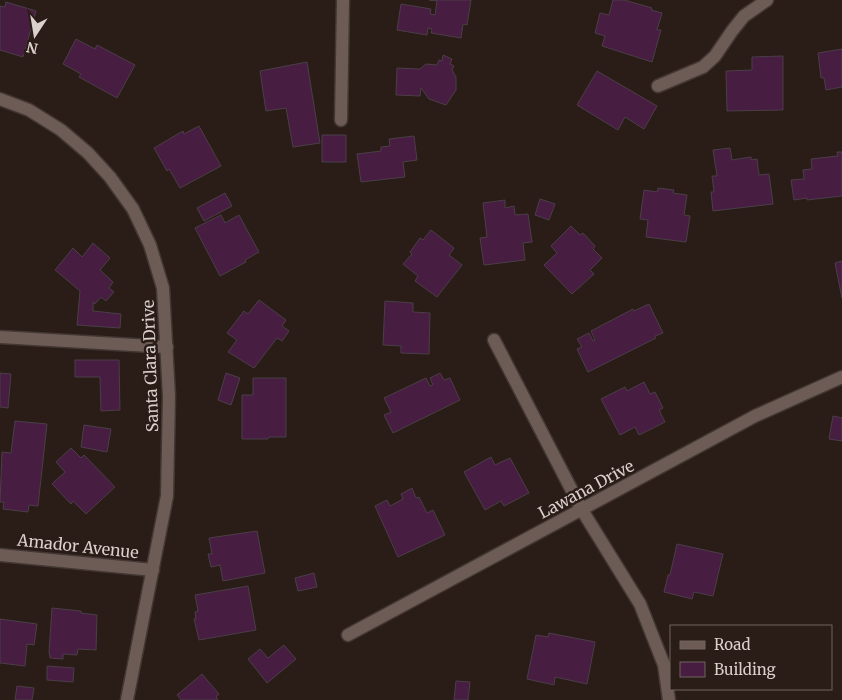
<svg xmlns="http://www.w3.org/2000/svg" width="842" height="700" viewBox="0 0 842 700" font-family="Merriweather,serif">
<rect width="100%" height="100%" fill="#2a1c17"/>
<path fill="#471e41" stroke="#4b3e48" d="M429,0H471L467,25L463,24L461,38L431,33L432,29L428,28L427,35L397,30L401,4L431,9L430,14L435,15L437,1Z
M613,0H624L652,8L651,10L662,13L657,30H661L652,62L602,46L605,36L595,33L600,13L609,15Z
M6,2L36,11L23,57L0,50V6L5,7Z
M76,39L95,49L97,45L135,65L117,98L79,77L81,74L63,64Z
M842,49V87L826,90L824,78H821L818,53Z
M443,55L452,59L450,64L454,66L452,70L456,77V90L446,105L429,99L421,88L420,96L396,95L397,68L420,69L426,64L437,65L439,60L442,61Z
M783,56V110L727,111L726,71L752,70V57Z
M307,62L320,143L293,147L286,108L266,111L260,71Z
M597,71L657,106L644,129L625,117L618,130L577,105Z
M199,126L221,166L180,188L169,169L167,171L154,148L183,131L184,134Z
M322,135H346V162H322Z
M414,136L417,160L403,162L405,177L361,182L357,154L381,151V147L390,146L389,139Z
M730,148L732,160L751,157V160L757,159L759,175L769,174L773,204L713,211L711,192H714L712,176H717L713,150Z
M837,152H842V196L807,200V198L794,200L791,180L804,179L803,170L812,169L811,159L838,156Z
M658,188L674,190L673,193L687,195L684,215L690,216L686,242L646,237L648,220L640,219L644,190L657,192Z
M225,193L232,206L204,221L197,208Z
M540,199L555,204L549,220L535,215Z
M505,200V208L514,206L515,215L528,214L532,242L523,243L525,260L484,265L480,238L487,237L483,203Z
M221,215L225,223L239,215L259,252L245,260L246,262L220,276L195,228Z
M571,226L580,235L583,233L595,246L593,249L602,258L590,270L594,274L572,294L544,265L557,253L551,246Z
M431,230L454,248L449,255L462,265L437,297L415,281L418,276L403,264L412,254L410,252L420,238L423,240Z
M93,243L110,258L100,270L113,282L109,288L114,292L106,301L101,297L95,304L93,302V311L121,314L120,328L77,325L80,291L55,270L73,248L82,257Z
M842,261V298L835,263Z
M259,300L286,320L282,326L289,331L282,341L277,338L254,368L228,352L237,340L227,333L244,311L248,314Z
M385,301L413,303V312L430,313L429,354L401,353V346L383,345Z
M649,304L663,333L655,336L656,338L588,372L577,349L582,347L577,339L589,333L593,341L595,340L591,331L633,309L634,311Z
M75,360H119L120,410L101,411L100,377H75Z
M0,373L11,374L8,408L0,407Z
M226,373L240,378L231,405L218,400Z
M440,373L444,380L450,378L460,400L393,433L384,415L391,412L384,398L426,378L430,386L433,385L430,378Z
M253,378H286V437H269L268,439H242V395H253Z
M644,382L650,394L655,392L663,408L659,410L665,422L639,435L635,427L620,435L601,399L625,387L627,391Z
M833,416L842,418V441L829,439Z
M15,421L47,424L38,506L29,505L28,512L3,509L4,502H0L2,452L11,453Z
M84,425L111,429L107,452L81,447Z
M71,448L81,458L84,455L115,487L86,514L73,501L71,504L52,484L65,472L56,462Z
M491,457L495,465L510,458L529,493L504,506L501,501L485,510L464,472Z
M412,488L416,498L419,497L427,513L433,510L445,535L398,557L375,506L387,500L390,506L403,499L401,494Z
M257,531L265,573L223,581L220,565L211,567L208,554H212L209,538Z
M677,544L723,554L713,596L694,592L692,599L664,592L668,575H670Z
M314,573L317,587L298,591L295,578Z
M248,586L256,630L199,640L194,619H196L195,612L198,611L195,595Z
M52,608L81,611V613L97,615L96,650L78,649L77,655L63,654V659L50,658L49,652Z
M0,619L37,624L34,645L27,644L25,666L0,663Z
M549,633L595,642L587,684L555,677L554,685L527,679L536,635L548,637Z
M284,645L296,659L267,683L248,659L260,649L268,658Z
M47,666L74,668L73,682L47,680Z
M202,674L219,694L216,697L218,700H181L177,695Z
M456,681L470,682L468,700H454Z
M17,686L34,688L32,700H15Z"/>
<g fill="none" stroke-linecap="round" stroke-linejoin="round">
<g stroke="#423733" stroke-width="15">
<path id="service" d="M658,86L703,67L715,56L732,31L744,16L767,0"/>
</g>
<g stroke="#423733" stroke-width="15">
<path id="minor" d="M341,120L343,0
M0,337L167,347
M494,340L582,510L640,604L664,665L669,700
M0,555L153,570
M348,635L755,416L842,377"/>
</g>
<g stroke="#423733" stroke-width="15">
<path id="tertiary" d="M0,99L29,110L61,130L88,153L110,177L133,209L150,245L163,288L169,396L167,496L127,700"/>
</g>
<use href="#service" stroke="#6d5c55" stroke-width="12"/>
<use href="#minor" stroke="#6d5c55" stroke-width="12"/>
<use href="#tertiary" stroke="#6d5c55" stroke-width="12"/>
</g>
<g text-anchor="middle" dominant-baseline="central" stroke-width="5" stroke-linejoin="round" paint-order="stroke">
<g font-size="16" fill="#dad0cc" stroke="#2a1c17">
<text transform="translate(150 366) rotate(-92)">Santa Clara Drive</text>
<text transform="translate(586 489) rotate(-28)">Lawana Drive</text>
<text transform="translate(78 546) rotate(6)">Amador Avenue</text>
</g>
</g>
<rect x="670" y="625" width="162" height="65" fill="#2a1c17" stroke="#70645f"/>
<rect x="680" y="641" width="25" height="8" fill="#6d5c55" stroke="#70645f"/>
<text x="714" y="650" font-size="15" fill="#dad0cc">Road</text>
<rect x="680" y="662" width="25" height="15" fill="#471e41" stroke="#70645f"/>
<text x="714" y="675" font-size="15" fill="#dad0cc">Building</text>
<g transform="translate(35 35) rotate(192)" stroke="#2a1c17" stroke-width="4" paint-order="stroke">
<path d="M0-4L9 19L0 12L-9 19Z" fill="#dad0cc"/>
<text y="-8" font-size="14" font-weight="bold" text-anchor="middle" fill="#dad0cc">N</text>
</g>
</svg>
